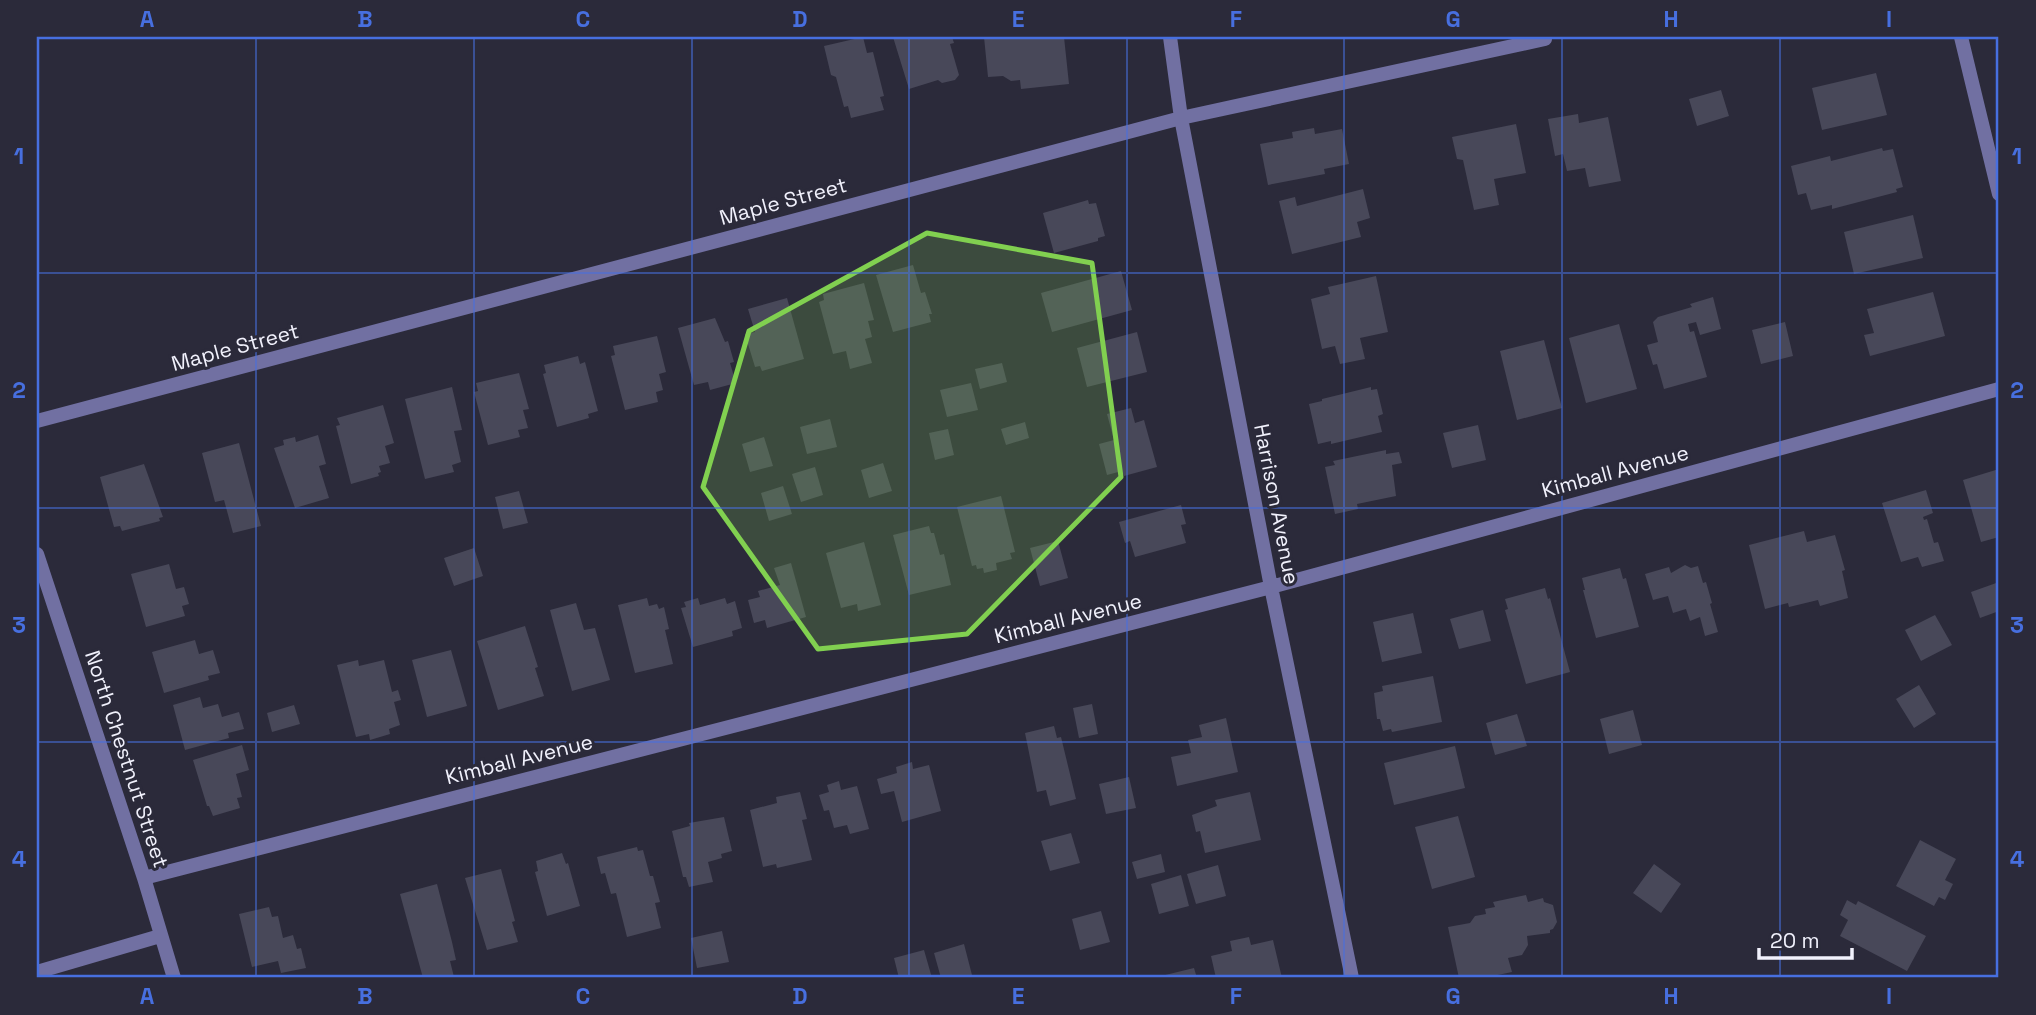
<svg xmlns="http://www.w3.org/2000/svg" width="2036" height="1015" viewBox="0 0 2036 1015" font-family="'Space Grotesk',sans-serif">
<rect width="100%" height="100%" fill="#2b2a3a"/>
<path fill="#484859" d="M863,37L867,53L873,52L884,96L880,97L884,110L851,118L848,106L844,107L836,77L831,75L824,46Z
M893,37H952L954,43L950,44L959,75L955,80L942,83L938,80L909,89Z
M984,37H1064L1069,84L1021,89L1020,80L1011,81L1003,76L988,77Z
M1876,73L1887,115L1822,130L1812,88Z
M1721,90L1729,116L1697,126L1689,99Z
M1578,114L1579,123L1608,117L1621,181L1589,187L1585,168L1567,171L1563,154L1555,156L1548,119Z
M1516,124L1526,173L1494,179L1499,205L1474,210L1463,160L1457,159L1452,137Z
M1314,128L1315,134L1342,129L1349,164L1324,169L1325,174L1268,185L1260,144L1293,138L1292,132Z
M1882,148L1883,151L1893,149L1903,187L1896,189L1897,192L1832,209V205L1811,210L1806,193L1798,195L1791,166L1830,156L1831,161Z
M1363,189L1370,218L1357,222L1361,237L1292,254L1279,201L1295,197L1297,206Z
M1088,200L1089,204L1096,203L1105,236L1098,238V241L1054,253L1043,213Z
M1913,215L1923,258L1854,274L1844,232Z
M913,265L921,293L925,292L932,314H929L931,322L893,332L876,275Z
M1121,271L1132,310L1052,332L1041,293Z
M1376,276L1388,332L1360,338L1365,359L1340,364L1335,346L1322,349L1311,299L1330,294L1328,287Z
M864,283L874,320L868,321L872,337L865,339L872,363L850,369L846,351L833,354L819,302L824,300L823,294Z
M1933,292L1945,336L1870,356L1864,335L1874,333L1867,309Z
M1713,297L1721,329L1700,335L1696,322L1688,324L1690,332L1694,331L1707,377L1664,389L1657,364L1653,365L1647,345L1658,342L1653,322L1658,317L1692,307L1690,304Z
M787,298L804,359L762,371L760,366L755,367L745,334L755,332L748,309Z
M715,318L725,342L728,341L734,362L730,363L736,383L710,390L708,382L694,385L678,328Z
M1785,322L1793,356L1761,364L1752,330Z
M1619,324L1637,389L1586,403L1569,338Z
M1137,332L1147,372L1087,387L1077,348Z
M657,336L666,372L659,374L663,390L656,392L658,402L625,410L611,356L615,355L613,346Z
M1544,340L1562,408L1517,420L1500,351Z
M578,356L580,364L585,362L598,411L588,414L589,418L557,427L543,374L546,373L544,365Z
M1002,363L1007,382L980,389L975,369Z
M519,373L529,409L523,410L528,428L518,430L520,437L488,445L474,392L478,391L476,383Z
M971,383L978,410L947,417L940,390Z
M452,387L462,430L454,431L461,462L452,465L454,472L425,479L405,399Z
M1371,387V390L1377,389L1383,414L1378,416L1382,432L1331,444V441L1318,444L1309,404L1322,401V399Z
M383,405L394,443L385,446L390,463L379,466L381,472L378,473L379,476L351,484L336,426L340,425L337,418Z
M1131,408L1135,423L1144,420L1157,467L1124,476L1122,471L1107,475L1099,444L1114,440L1107,414Z
M830,419L837,447L807,454L800,427Z
M1025,422L1029,438L1006,445L1001,429Z
M1478,425L1486,460L1452,468L1443,433Z
M948,429L954,455L935,460L929,433Z
M318,435L326,464L319,466L329,498L295,508L274,448L284,445L283,440L295,437L296,442Z
M764,437L773,466L750,472L742,444Z
M239,443L261,526L233,533L224,500L215,502L202,453Z
M1386,450V454L1399,452L1402,463L1392,465L1396,496L1357,504L1358,509L1335,514L1325,467L1335,465L1333,461Z
M883,463L892,491L869,498L861,470Z
M144,464L163,517L159,518L160,521L122,531L120,526L114,527L100,477Z
M815,467L823,495L801,502L792,474Z
M1999,469V537L1981,542L1963,480Z
M783,486L792,514L769,521L761,493Z
M1926,490L1933,513L1923,517L1924,520L1927,519L1934,543L1938,542L1944,561L1922,567L1918,557L1901,562L1882,503Z
M519,491L528,523L503,529L495,497Z
M1001,496L1015,552L1010,553L1012,559L996,563L997,570L984,573L983,568L977,569L976,565L972,566L957,507Z
M1181,505L1186,524L1181,525L1186,543L1135,557L1130,541L1125,543L1119,522Z
M929,526L931,533H934L940,555L944,554L951,585L909,595L893,535Z
M1804,531L1807,542L1835,535L1845,570L1842,571L1848,598L1820,606L1818,600L1789,607L1788,603L1765,609L1749,545Z
M1058,541L1068,578L1040,586L1030,548Z
M864,542L881,605L858,611L857,604L841,608L826,553Z
M474,548L483,576L454,586L444,558Z
M791,563L806,617L767,628L765,620L754,623L748,600L760,597L758,591L780,585L774,568Z
M169,564L176,589L184,587L189,604L182,606L185,616L146,627L131,574Z
M1685,565L1691,568L1698,566L1703,583L1706,582L1712,603L1710,604L1718,632L1705,636L1700,617L1690,621L1686,609L1673,613L1668,596L1653,600L1645,574L1669,567L1671,573Z
M1620,568L1623,579L1626,578L1639,627L1596,638L1583,590H1585L1582,578Z
M1999,582V611L1980,618L1971,592Z
M1545,588L1548,599L1550,598L1570,672L1526,684L1505,610L1508,609L1505,599Z
M647,598L649,606L657,604L659,609L664,607L669,629L665,630L673,664L635,673L618,605Z
M698,598L700,605L725,598L727,604L735,601L742,628L732,631L733,636L693,647L681,608L686,607L684,602Z
M576,603L584,630L595,628L610,680L572,691L550,610Z
M1483,610L1491,641L1459,649L1450,619Z
M1413,613L1422,653L1382,662L1373,622Z
M1935,615L1952,645L1921,661L1905,630Z
M525,626L538,667L535,668L544,696L498,710L477,641Z
M195,640L199,654L213,650L220,673L208,676L209,680L164,693L152,652Z
M451,650L467,706L427,717L412,660Z
M358,660L359,666L384,660L392,692L398,690L401,700L394,702L400,725L389,729L390,734L370,740L369,734L356,737L337,665Z
M1433,676L1442,722L1392,732L1391,729L1383,731L1380,719H1377L1374,693L1383,691L1382,686Z
M1919,685L1936,714L1914,728L1896,699Z
M200,697L203,708L218,704L222,717L239,712L244,729L228,733L229,738L185,750L173,705Z
M1092,704L1098,734L1079,738L1073,708Z
M294,705L300,724L272,732L267,713Z
M1633,710L1642,745L1609,754L1600,719Z
M1517,714L1527,746L1495,755L1486,723Z
M1226,718L1238,772L1177,786L1171,757L1191,753L1188,740L1202,737L1199,725Z
M1054,726L1057,738L1061,737L1076,799L1050,806L1046,790L1037,792L1025,733Z
M242,745L249,770L236,774L242,797L237,798L240,808L213,816L209,806H207L193,760Z
M1455,746L1465,788L1394,805L1384,763Z
M912,762L913,769L929,765L941,811L902,822L894,791L881,794L877,779L897,773L896,767Z
M1129,777L1136,808L1106,814L1099,784Z
M839,781L841,790L857,786L869,829L850,834L847,825L834,828L829,810L824,811L819,795L829,792L827,785Z
M800,792L807,819L802,820L812,860L777,868L776,864L763,867L750,810L777,803L776,797Z
M1250,792L1261,840L1205,853L1200,831L1196,832L1192,815L1217,806L1215,800Z
M1458,816L1475,877L1432,889L1415,827Z
M724,817L732,851L721,854L722,858L708,862L713,882L689,887L686,877H683L672,831L690,826L689,823Z
M1071,833L1080,863L1050,871L1041,841Z
M1920,840L1956,859L1945,880L1953,884L1945,900L1939,897L1934,906L1896,886Z
M637,847L638,851L643,850L650,876H653L660,902L655,903L661,928L627,937L616,893L611,894L605,873L601,874L597,857Z
M562,853L566,864L568,863L580,906L547,916L535,872L538,871L536,861Z
M1161,854L1165,872L1137,879L1132,862Z
M1654,864L1681,884L1661,913L1633,893Z
M1218,865L1226,896L1196,904L1187,874Z
M501,869L515,921L512,922L518,942L487,950L465,878Z
M1181,875L1189,906L1159,914L1151,884Z
M437,884L452,942L456,960L450,961L454,977L423,978L400,894Z
M1526,895L1528,902L1543,898L1544,902L1553,905L1557,922L1553,929L1550,930V933L1527,936L1528,945L1522,955L1508,958L1512,972L1493,976L1494,978H1459L1448,927L1470,923L1475,916L1486,914L1485,909L1495,907L1493,902Z
M1847,900L1856,905L1858,901L1926,936L1907,971L1840,936L1848,920L1840,915Z
M269,907L272,917L278,916L283,938L293,935L297,949L301,948L306,968L281,973L278,961L252,967L239,914Z
M1101,911L1110,942L1080,950L1072,919Z
M722,931L729,962L697,968L691,938Z
M1249,937L1251,945L1273,940L1282,978H1216L1211,956L1232,951L1230,941Z
M964,944L972,975L961,978H941L934,953Z
M924,950L932,978H899L894,958Z
M1194,968L1197,978H1157V977Z"/>
<g fill="none" stroke-linecap="round" stroke-linejoin="round">
<path stroke="#7170a2" stroke-width="14" d="M1170,37L1181,118L1271,587L1352,978
M1961,37L1999,194
M37,421L1181,118L1545,39
M37,554L144,878L174,978
M144,878L1271,587L1999,389
M37,972L160,936"/>
</g>
<path fill="#81d050" fill-opacity="0.2" stroke="#81d050" stroke-width="5" stroke-linejoin="round" d="M927,233L1092,263L1121,477L967,634L818,649L703,487L749,331Z"/>
<path fill="none" stroke="#476fdf" stroke-width="2" stroke-opacity="0.55" d="M256,37V978M474,37V978M692,37V978M909,37V978M1127,37V978M1344,37V978M1562,37V978M1780,37V978M37,273H1999M37,508H1999M37,742H1999"/>
<g text-anchor="middle" dominant-baseline="central" stroke-width="6" stroke-linejoin="round" paint-order="stroke">
<g font-size="21" fill="#f1f1fc" stroke="#2b2a3a">
<text transform="translate(783 201) rotate(-15)">Maple Street</text>
<text transform="translate(235 347) rotate(-15)">Maple Street</text>
<text transform="translate(1615 471) rotate(-15)">Kimball Avenue</text>
<text transform="translate(1277 504) rotate(79)">Harrison Avenue</text>
<text transform="translate(1068 618) rotate(-14)">Kimball Avenue</text>
<text transform="translate(127 759) rotate(72)">North Chestnut Street</text>
<text transform="translate(519 759) rotate(-14)">Kimball Avenue</text>
</g>
</g>
<rect width="2036" height="1015" fill="none" stroke="#2b2a3a" stroke-width="77"/>
<path d="M1759 948v10h93v-10" fill="none" stroke="#f1f1fc" stroke-width="3.5"/>
<text x="1770" y="948" font-size="21" fill="#f1f1fc" stroke="#2b2a3a" stroke-width="5" paint-order="stroke">20 m</text>
<rect x="38" y="38" width="1959" height="938" fill="none" stroke="#476fdf" stroke-width="2.5"/>
<g font-size="23" text-anchor="middle" font-weight="bold" fill="#476fdf">
<text x="147" y="27">A</text>
<text x="365" y="27">B</text>
<text x="583" y="27">C</text>
<text x="800" y="27">D</text>
<text x="1018" y="27">E</text>
<text x="1236" y="27">F</text>
<text x="1453" y="27">G</text>
<text x="1671" y="27">H</text>
<text x="1889" y="27">I</text>
<text x="19" y="164">1</text>
<text x="2017" y="164">1</text>
<text x="19" y="398">2</text>
<text x="2017" y="398">2</text>
<text x="19" y="633">3</text>
<text x="2017" y="633">3</text>
<text x="19" y="867">4</text>
<text x="2017" y="867">4</text>
<text x="147" y="1004">A</text>
<text x="365" y="1004">B</text>
<text x="583" y="1004">C</text>
<text x="800" y="1004">D</text>
<text x="1018" y="1004">E</text>
<text x="1236" y="1004">F</text>
<text x="1453" y="1004">G</text>
<text x="1671" y="1004">H</text>
<text x="1889" y="1004">I</text>
</g>
</svg>
